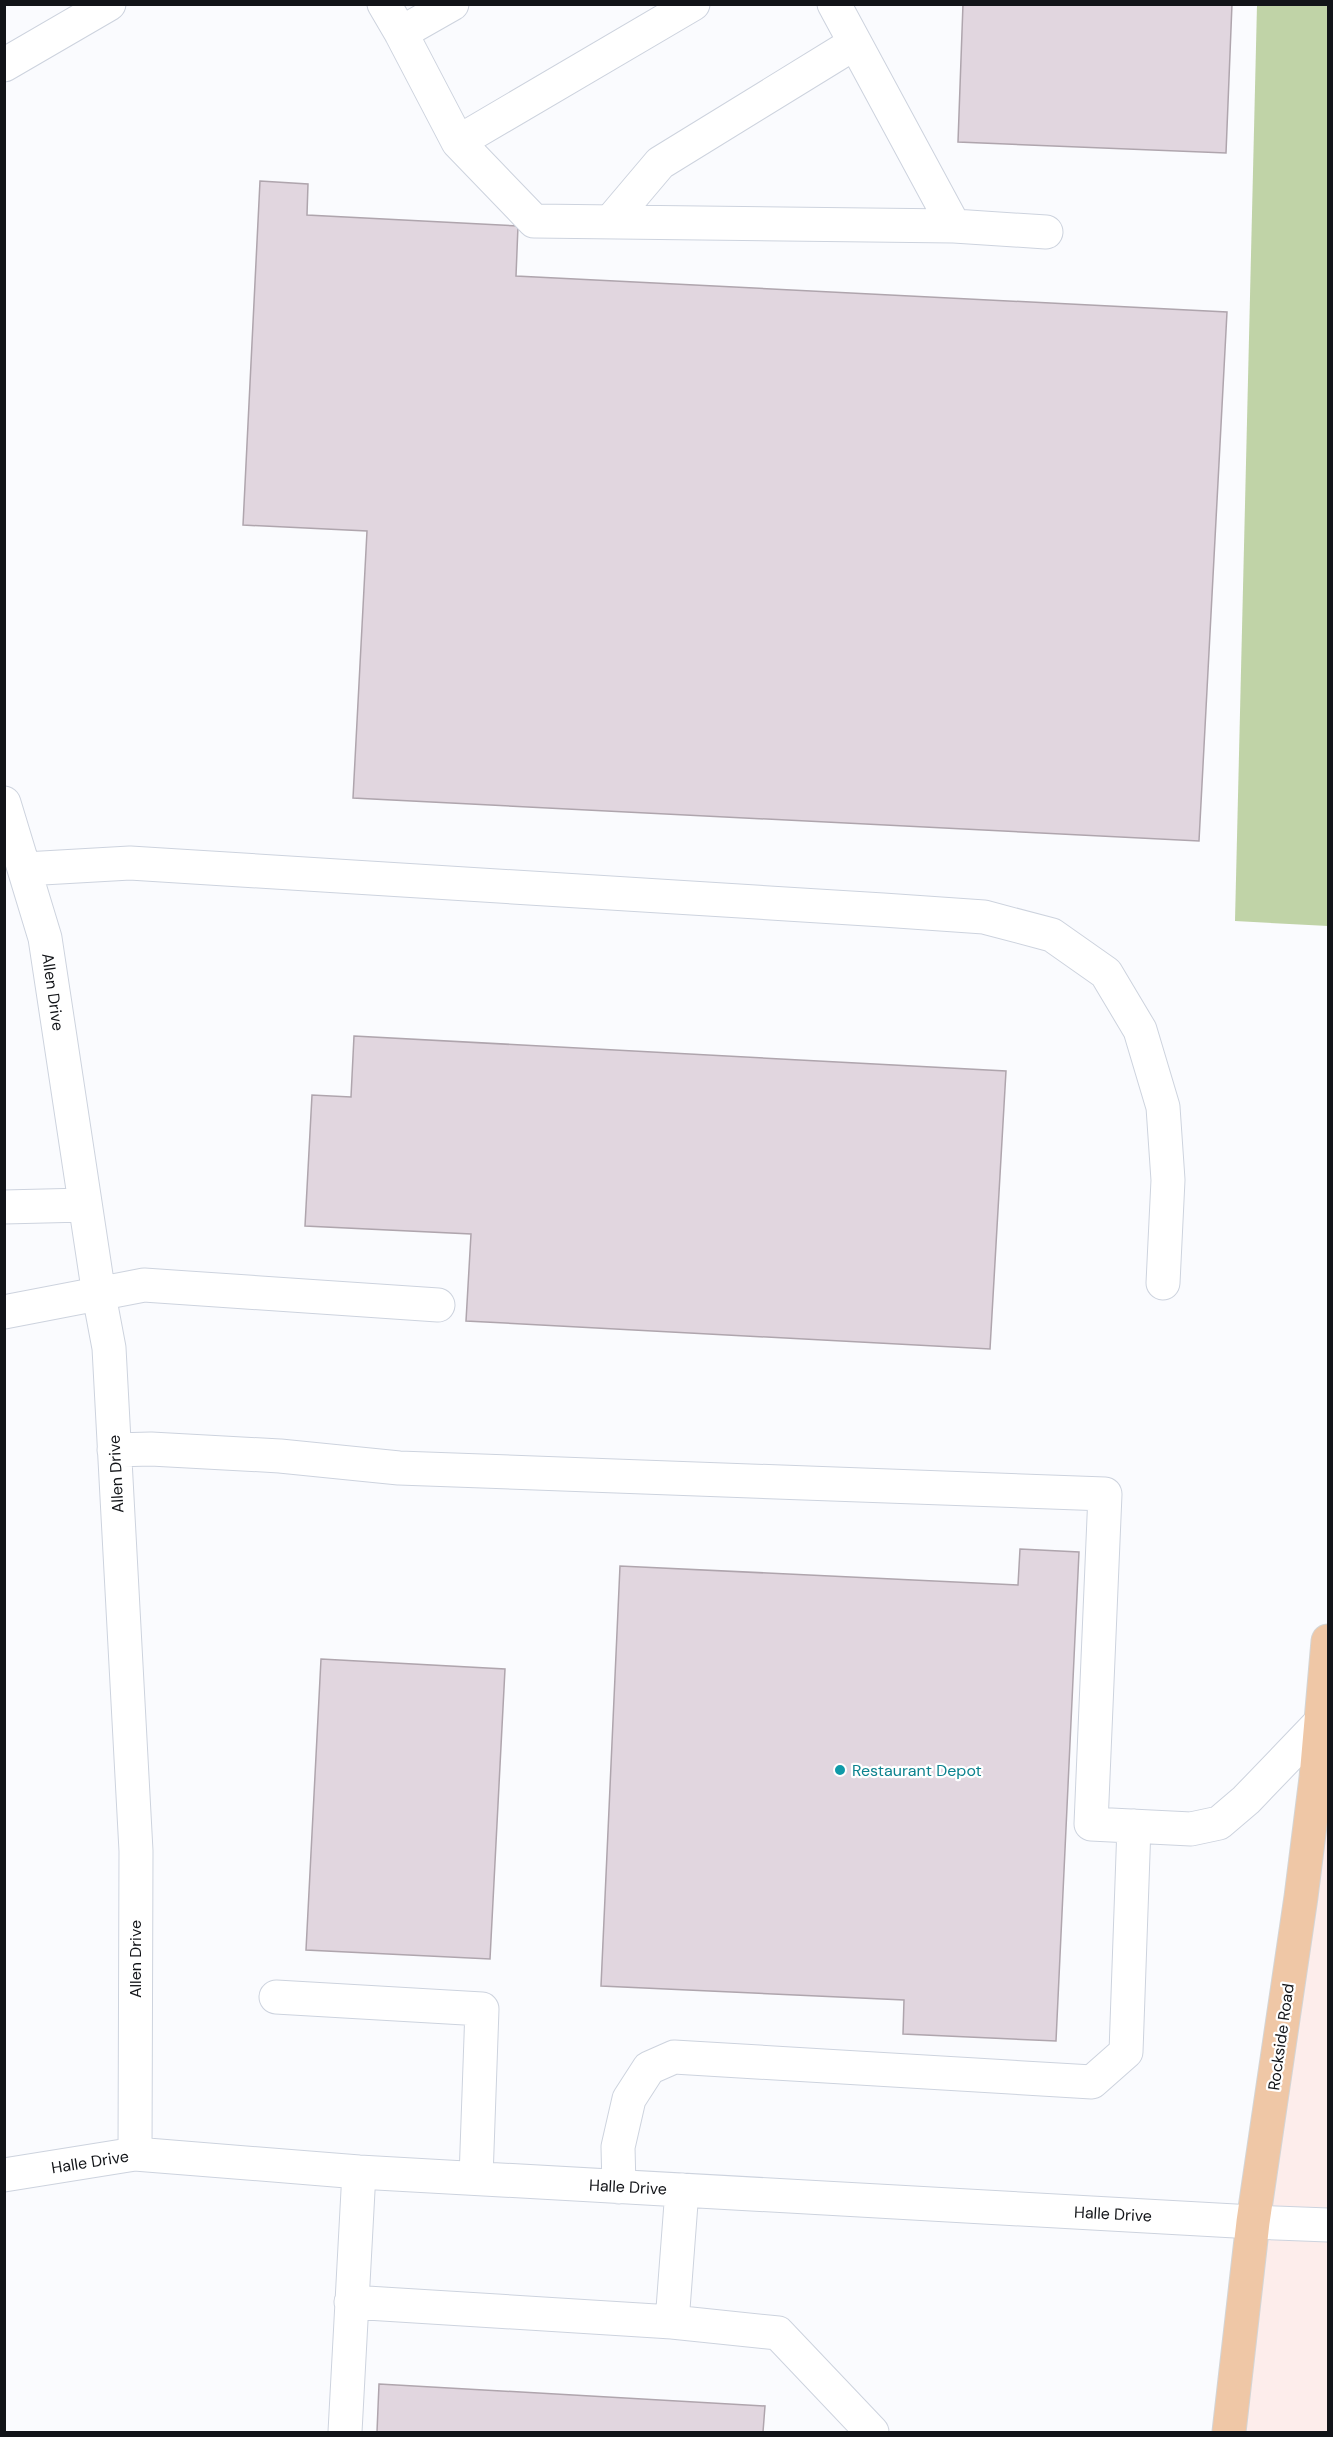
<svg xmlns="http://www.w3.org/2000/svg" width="1333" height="2437" viewBox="0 0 1333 2437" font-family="'DM Sans',sans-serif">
<rect width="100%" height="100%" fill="#fafbfe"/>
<path fill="#fdedeb" d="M1328,1644V2432H1229Z"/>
<path fill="#c0d3a7" d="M1257,5H1328V926L1235,921Z"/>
<path fill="#e1d6df" stroke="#afa5ad" stroke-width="1.5" d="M963,4H1232L1226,153L958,142Z
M260,181L308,184L307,215L518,226L516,276L1227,312L1199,841L353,798L367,531L243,525Z
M354,1036L1006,1071L990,1349L466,1321L471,1234L305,1226L312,1095L351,1097Z
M1020,1549L1079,1552L1056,2041L903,2034L904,2000L601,1986L620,1566L1018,1585Z
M321,1659L505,1669L490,1959L306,1950Z
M379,2384L765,2406L763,2432H377Z"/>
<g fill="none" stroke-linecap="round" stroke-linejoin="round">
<g stroke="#cdd3de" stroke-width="35">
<path id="minor" d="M384,4L401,33L458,142L534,221L954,226L1046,232
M834,4L954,226
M401,33L452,4
M4,65L109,4
M458,142L693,4
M611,221L660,163L855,43
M4,803L45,938L99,1295L109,1348L136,1851L135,2154
M25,869L130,863L883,910L984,917L1052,935L1106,973L1140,1030L1163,1107L1168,1180L1163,1283
M4,1207L85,1205
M4,1312L144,1285L438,1305
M114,1450L151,1449L280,1456L399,1468L1105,1494L1091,1824L1191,1829L1219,1823L1246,1800L1320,1723
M276,1997L482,2009L476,2178
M4,2175L135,2154L359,2172L1253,2222L1328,2225
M619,2187L618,2147L629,2099L649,2068L674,2057L1092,2082L1126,2052L1134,1826
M682,2190L672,2322L778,2333L872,2432
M351,2302L672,2322
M345,2432L359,2172"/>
</g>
<g stroke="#d4d5d5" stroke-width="35">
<path id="major" d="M1229,2432L1253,2222L1301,1897L1316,1778L1328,1641"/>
</g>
<use href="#minor" stroke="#fff" stroke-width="33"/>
<use href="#major" stroke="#efc7a6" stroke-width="33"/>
</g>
<circle fill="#0f9aa8" stroke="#fff" stroke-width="2" cx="840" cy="1770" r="6"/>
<g text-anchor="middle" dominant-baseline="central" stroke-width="4.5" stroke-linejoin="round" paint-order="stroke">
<g font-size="16" fill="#121418" stroke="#fff">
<text transform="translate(53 992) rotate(82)">Allen Drive</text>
<text transform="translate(116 1474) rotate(-93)">Allen Drive</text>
<text transform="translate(135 1959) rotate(-90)">Allen Drive</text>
<text transform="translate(1281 2037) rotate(-82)">Rockside Road</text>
<text transform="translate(90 2162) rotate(-9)">Halle Drive</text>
<text transform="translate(628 2187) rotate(3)">Halle Drive</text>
<text transform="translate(1113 2214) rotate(3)">Halle Drive</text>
</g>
<g font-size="16" fill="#0d838f" stroke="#fff" text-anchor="start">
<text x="852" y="1770">Restaurant Depot</text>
</g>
</g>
<rect width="1333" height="2437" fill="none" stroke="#121418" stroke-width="12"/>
</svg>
